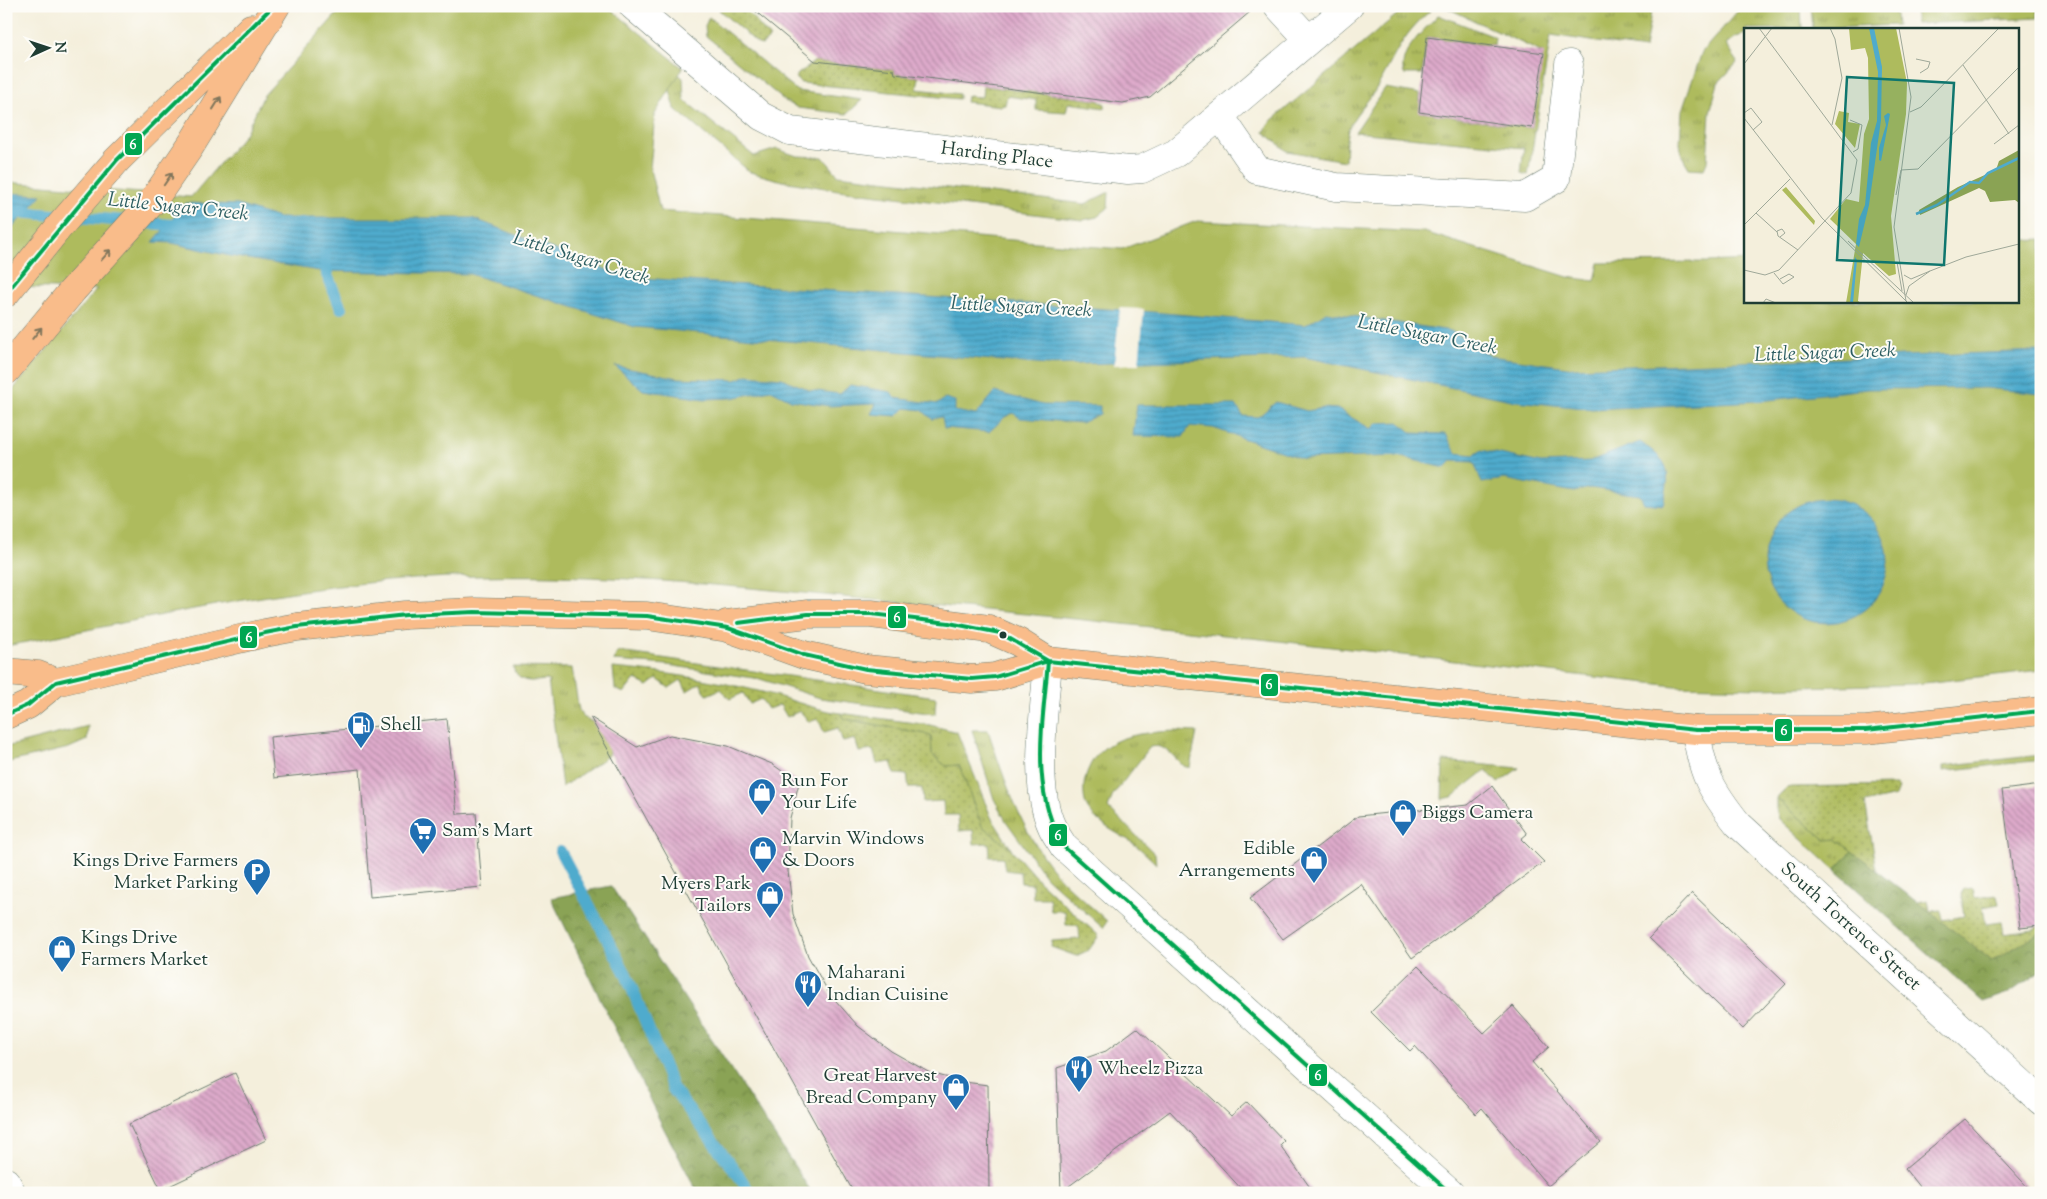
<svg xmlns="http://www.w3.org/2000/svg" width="2047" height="1199" viewBox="0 0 2047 1199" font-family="'Sorts Mill Goudy',serif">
<defs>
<pattern id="grass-tufts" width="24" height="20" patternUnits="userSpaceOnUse" patternTransform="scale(1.25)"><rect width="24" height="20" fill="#aebb5d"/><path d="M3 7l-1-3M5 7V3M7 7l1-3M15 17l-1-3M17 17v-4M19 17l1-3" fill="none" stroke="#8d994e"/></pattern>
<pattern id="forest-crowns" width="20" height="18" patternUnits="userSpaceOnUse" patternTransform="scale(1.25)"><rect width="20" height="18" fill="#8aa354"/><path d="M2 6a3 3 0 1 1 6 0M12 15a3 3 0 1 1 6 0" fill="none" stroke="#708646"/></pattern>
<pattern id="garden-dots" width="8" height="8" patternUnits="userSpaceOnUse" patternTransform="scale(1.25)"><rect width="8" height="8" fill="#aebb5d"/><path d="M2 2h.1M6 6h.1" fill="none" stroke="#8d994e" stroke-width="1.8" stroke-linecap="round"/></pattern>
<pattern id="water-rules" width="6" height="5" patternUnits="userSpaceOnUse" patternTransform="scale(1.25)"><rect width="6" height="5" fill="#4fabcd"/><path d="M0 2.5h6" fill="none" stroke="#418ca7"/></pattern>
<pattern id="building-back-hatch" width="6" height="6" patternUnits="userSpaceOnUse" patternTransform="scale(1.25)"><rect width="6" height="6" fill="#deaacb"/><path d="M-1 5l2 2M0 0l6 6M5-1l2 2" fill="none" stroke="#b38ca6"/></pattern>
</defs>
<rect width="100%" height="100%" fill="#fdfcf7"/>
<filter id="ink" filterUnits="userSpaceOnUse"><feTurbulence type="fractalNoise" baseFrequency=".02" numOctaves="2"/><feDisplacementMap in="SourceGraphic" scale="10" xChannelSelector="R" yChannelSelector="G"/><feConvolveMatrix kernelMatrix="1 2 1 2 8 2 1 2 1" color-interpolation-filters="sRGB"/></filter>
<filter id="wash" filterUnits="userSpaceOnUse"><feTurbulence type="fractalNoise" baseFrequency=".0096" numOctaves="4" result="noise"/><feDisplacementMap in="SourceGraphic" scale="20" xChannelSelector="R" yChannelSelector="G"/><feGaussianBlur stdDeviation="1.12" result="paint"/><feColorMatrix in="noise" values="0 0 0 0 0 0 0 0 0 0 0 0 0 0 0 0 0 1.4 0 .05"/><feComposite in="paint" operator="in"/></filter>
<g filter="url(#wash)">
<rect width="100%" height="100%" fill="#f4efdc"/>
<path fill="url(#grass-tufts)" stroke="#667c48" d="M1407,6H1417L1430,11C1398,38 1395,59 1374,92C1366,104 1352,117 1348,130C1345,139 1346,152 1345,161L1287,151L1264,132L1271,121Z
M1443,6H1652L1645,49L1551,35L1528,175L1521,173L1524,148L1355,132L1385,88L1420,94V112L1532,128L1543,53Z
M1742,6H1801L1802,29H1746V34L1736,37L1726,45L1738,62L1718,83L1710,112L1707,162L1704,169L1689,168L1682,156L1680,143L1682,110L1702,52Z
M1811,6H1895L1897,25L1813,29Z
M1915,6H2037L2038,18L1916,24Z
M1438,15L1495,37L1494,46L1427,37L1422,74H1404C1397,52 1425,30 1438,15Z
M709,17L797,91L862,100L847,114L798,108L785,101L706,36L705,26Z
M675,71L683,78L684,100L754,156L777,149L797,156L823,157L838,175L1085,204L1109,192L1108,208L1097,217L1083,220L838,190L782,181L750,172L675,109L669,87Z
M620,652L936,697L935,714L820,698L760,679L667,665L614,661L616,654Z
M513,667L572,668L579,710L583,717L613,733L608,756L562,787L548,680C533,681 518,685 513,667Z
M840,713L930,725L957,732L991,817L1012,850L982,826L959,765L946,766L932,755L931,735L845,719Z
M88,726L87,740L69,748L9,762L6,759V747Z
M972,730H988C1005,781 1020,829 1054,871C1069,889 1090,905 1107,921L1103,928L1046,877L1006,821L994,799Z
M1175,731L1197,732L1190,767C1178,770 1172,742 1150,747L1113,795L1108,808L1155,854L1156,864C1148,856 1139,847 1130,841C1114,831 1099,825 1088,809C1083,801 1083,787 1085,779C1096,735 1138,733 1175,731Z
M2041,755V760L1943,771V766Z
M1443,761L1519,768L1498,783L1486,770L1452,797L1442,799Z
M1776,798L1826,840L1836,839L1852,851L1835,870L1779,819L1776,809Z"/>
<path fill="url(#forest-crowns)" stroke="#547044" d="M1852,851L1992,961L2041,932V971L2009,993L1983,1002L1835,870Z
M611,886L812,1193H698L664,1129L551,898Z"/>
<path fill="#aebb5d" stroke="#667c48" d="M344,6H607L683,68L655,114L650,169L660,211L1122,249L1197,221L1424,232L1568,277L1595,281L1599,263L1707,262L1746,260V301H2018V241L2041,239V670L1915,684L1760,688L1675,686C1412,657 1150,624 886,601C729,586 572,568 414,579C276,588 142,620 6,646V398L97,289L6,287V182L191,197L245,134L264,95Z"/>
<path fill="url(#garden-dots)" stroke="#667c48" d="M723,6H743L770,38L762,45L758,44L719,10Z
M815,61L894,70L895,74L919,77L917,89L959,94V99L801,83L795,78L798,74Z
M983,86L1097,100L1105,104V108L1068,103L1066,112L1036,110V100L1007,96L1005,105L1001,106L966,102L967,96L982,97Z
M613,668C662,672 710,679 758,691C786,697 811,709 840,713L845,719L931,735L932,755L946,766L959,765L982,826L1012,850L1039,881L1098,935V937L1089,950L1076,956L1051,947L1052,941L1080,939L1078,925H1066L1065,911H1051L1049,898H1033L1032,884L1021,883L1020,872L1005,870L1003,857H990L989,843L974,844L973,830L959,831L958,815H944L943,801L923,802L922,788H909L907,775L895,774L891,762L877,764L873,750L859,752L855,739L843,742L838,728L824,732L818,719L809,722L800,711L787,717L780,705L768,709L761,699L750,704L743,693L730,699L721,689L707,695L700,683L687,691L681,680L669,688L657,679L648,686L635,679L624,693L615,689Z
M1896,785L1899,788L1896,796L1865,803L1877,870L1836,839L1826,840L1776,798L1786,788L1791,787Z
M1973,888L1975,898L1997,895L1999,904L1983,907L1986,924L2002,922L2004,934L2034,930L2041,923V932L1992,961L1917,902L1928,900L1930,911L1941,910L1943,920L1964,916L1961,894L1964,889Z"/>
<path fill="url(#water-rules)" stroke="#377480" d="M6,193L42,195L13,227H6Z
M186,203L238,205L279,218H472L626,277L1152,312L1306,325L1326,312L1451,331L1491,356L1574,368L2041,351V394L1986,388L1867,389L1760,401L1592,409L1516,401L1304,357L1046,365L635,327L470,274L319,271L230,256L172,243L153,242Z
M615,366L679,378L736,380L747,375L782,378L809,390L840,394L850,385L891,392L895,398L938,404L945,398L955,401V411L976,415L995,392L1043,405L1100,406V414L1081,423L1020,418L1013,413L1005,417L989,432L944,428L942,417L932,419L922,410L905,408L897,416L871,414L876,404L829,406L791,400L771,390L732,398L704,399L643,390Z
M1276,402L1307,411L1324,408L1337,409L1371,429L1377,423L1399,422L1412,433L1446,434L1456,453L1474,455L1482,450L1541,463L1590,461L1640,442C1671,463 1671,469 1663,505L1644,503L1640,495L1590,488L1574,492L1504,479L1482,483L1474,462L1452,461L1445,468L1397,456L1303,459L1213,428L1190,426L1183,437L1133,436L1137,405H1236L1243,416L1258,417Z
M1764 561a62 62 0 1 1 124 0a62 62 0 1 1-124 0Z"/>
<path fill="#f4efdc" d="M1120,308L1144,309L1139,364L1114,365Z"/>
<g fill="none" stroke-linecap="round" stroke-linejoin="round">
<path stroke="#4fabcd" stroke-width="12" d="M6,211L184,226
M325,255L327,275L341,308
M560,851L626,974L673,1089L737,1173L750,1193"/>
</g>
<g id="blocks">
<path fill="url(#building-back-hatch)" d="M749,6H1257L1150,97L1123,103L919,77L895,74L894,70L815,61Z
M1427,37L1544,53L1532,128L1419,112Z
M590,717L637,747L670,735L728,746L772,764L799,783L790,818L788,871L793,914L808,956L829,993L858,1026L891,1051L930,1073L964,1082L988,1085L989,1193H854Z
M447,719L457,814L476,813L482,887L370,897L360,769L274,778L270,737Z
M2041,785V926L2020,928L2002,790Z
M1492,786L1527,834L1521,839L1544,862L1412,958L1361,884L1283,939L1250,898L1358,816L1468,805Z
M1692,893L1786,984L1743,1029L1649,938Z
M1418,966L1484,1033L1513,1006L1549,1047L1532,1062L1601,1142L1548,1186L1482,1108L1476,1114L1415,1046L1410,1051L1371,1012Z
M1137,1028L1231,1116L1247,1102L1284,1141L1280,1145L1314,1193H1245L1170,1111L1061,1192L1057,1068L1106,1051Z
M235,1073L266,1140L161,1190L129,1124Z
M1965,1119L2033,1193H1924L1905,1169Z"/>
</g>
</g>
<g filter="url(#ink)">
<use href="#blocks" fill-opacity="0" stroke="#6a7b6f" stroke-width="1"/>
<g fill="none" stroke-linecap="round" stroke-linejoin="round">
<g stroke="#6a7b6f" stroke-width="29">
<path id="minor" d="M633,6L761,116L790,131L1128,170L1142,169L1176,153L1349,6
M1278,6L1309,40
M1220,116L1257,170L1336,187L1525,197L1556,179L1569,64
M1048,661C1045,708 1032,785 1052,827C1055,834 1060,840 1064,847L1450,1193
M1696,730C1702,774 1711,790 1738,824L2041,1101
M6,1182L12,1193"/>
</g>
<g stroke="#6a7b6f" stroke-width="29">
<path id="major" d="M6,293L59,227L117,160L251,28
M6,371L73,290L152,202L191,145L276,6
M727,624L808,614H871L989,629L1018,642L1048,661
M6,672L38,675L56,682
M6,715L28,705L56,682L265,633L297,627L406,615L475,612L647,616L728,628L804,655L866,669L972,679L995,677L1048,661L1696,730H1866L2041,711"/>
</g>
<use href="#minor" stroke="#fff" stroke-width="28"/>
<use href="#major" stroke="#f9bc8a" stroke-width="28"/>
<g stroke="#fdfcf7" stroke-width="8">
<path id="bus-1" d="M6,293L117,160L273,6
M738,623L808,614H871L949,623L1000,633L1048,661
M1048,661C1043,725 1029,789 1064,847L1450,1193
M6,715L28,705L56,682L265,633L297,627L406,615L475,612L647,616L728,628L804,655L866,669L972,679L995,677L1048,661L1696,730H1866L2041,711"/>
</g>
<use href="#bus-1" stroke="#00a651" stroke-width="4"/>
</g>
<defs><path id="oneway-shaft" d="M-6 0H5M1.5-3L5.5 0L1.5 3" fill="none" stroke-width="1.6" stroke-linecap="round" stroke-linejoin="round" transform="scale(1.25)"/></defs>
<g stroke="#81765b">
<use href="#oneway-shaft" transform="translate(217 103) rotate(-58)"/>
<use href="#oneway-shaft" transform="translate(168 179) rotate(-56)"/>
<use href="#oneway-shaft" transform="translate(106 255) rotate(-48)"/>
<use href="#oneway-shaft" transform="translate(37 333) rotate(-51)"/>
</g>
</g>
<defs>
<g id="fuel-pin" transform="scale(1.4375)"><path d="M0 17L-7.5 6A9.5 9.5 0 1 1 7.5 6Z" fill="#1f6fb2" stroke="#fdfcf7"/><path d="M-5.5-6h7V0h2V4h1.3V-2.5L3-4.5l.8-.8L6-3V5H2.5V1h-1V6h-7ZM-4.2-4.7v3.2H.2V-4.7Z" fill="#fff"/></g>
<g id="shop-pin" transform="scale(1.4375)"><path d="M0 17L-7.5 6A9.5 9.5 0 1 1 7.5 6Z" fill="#1f6fb2" stroke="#fdfcf7"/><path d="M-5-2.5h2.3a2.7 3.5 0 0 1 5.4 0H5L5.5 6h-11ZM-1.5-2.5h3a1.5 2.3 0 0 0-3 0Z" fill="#fff"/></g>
<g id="supermarket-pin" transform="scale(1.4375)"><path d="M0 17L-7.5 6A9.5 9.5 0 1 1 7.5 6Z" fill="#1f6fb2" stroke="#fdfcf7"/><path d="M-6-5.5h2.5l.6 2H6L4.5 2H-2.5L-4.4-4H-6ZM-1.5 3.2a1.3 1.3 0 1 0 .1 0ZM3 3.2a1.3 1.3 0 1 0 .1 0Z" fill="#fff"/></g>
<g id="parking-pin" transform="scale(1.4375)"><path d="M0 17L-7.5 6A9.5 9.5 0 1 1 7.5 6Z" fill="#1f6fb2" stroke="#fdfcf7"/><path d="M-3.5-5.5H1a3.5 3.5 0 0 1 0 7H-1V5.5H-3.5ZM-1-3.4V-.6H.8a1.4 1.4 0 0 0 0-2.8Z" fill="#fff"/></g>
<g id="restaurant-pin" transform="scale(1.4375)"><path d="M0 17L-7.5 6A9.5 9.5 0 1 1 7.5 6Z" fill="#1f6fb2" stroke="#fdfcf7"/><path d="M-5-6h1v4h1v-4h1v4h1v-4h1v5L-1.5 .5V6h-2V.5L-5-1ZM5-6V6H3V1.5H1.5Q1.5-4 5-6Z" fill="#fff"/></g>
</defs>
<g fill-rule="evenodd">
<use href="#fuel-pin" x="361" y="725"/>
<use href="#shop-pin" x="762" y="792"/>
<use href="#shop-pin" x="1403" y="813"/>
<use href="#supermarket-pin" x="423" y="831"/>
<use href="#shop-pin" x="763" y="850"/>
<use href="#shop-pin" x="1314" y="860"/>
<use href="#parking-pin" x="257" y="872"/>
<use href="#shop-pin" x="770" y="895"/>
<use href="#shop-pin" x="62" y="949"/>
<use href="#restaurant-pin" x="808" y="984"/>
<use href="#restaurant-pin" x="1079" y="1069"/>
<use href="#shop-pin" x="956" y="1087"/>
</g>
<circle fill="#1f3d34" stroke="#fdfcf7" stroke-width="2" cx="1003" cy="635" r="4.5"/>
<g text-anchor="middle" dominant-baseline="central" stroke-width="4" stroke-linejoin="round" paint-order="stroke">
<g font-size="19" fill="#1f3d34" stroke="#fdfcf7">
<text transform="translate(997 156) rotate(7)">Harding Place</text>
<text transform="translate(1850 927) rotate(42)">South Torrence Street</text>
</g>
<g font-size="19" fill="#1f3d34" stroke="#fdfcf7" text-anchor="start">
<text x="380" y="725">Shell</text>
<text x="781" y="781">Run For<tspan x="781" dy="22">Your Life</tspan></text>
<text x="1422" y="813">Biggs Camera</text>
<text x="442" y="831">Sam's Mart</text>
<text x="782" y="839">Marvin Windows<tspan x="782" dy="22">&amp; Doors</tspan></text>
<text x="1295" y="849" text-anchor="end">Edible<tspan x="1295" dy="22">Arrangements</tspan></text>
<text x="238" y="861" text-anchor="end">Kings Drive Farmers<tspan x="238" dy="22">Market Parking</tspan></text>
<text x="751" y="884" text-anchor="end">Myers Park<tspan x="751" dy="22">Tailors</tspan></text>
<text x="81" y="938">Kings Drive<tspan x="81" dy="22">Farmers Market</tspan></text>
<text x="827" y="973">Maharani<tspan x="827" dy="22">Indian Cuisine</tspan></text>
<text x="1098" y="1069">Wheelz Pizza</text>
<text x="937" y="1076" text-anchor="end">Great Harvest<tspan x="937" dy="22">Bread Company</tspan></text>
</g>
<g font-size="20" font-style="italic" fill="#2d5e62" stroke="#fdfcf7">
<text transform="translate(178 208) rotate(6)">Little Sugar Creek</text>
<text transform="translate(581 259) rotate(17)">Little Sugar Creek</text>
<text transform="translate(1021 308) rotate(3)">Little Sugar Creek</text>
<text transform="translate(1427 336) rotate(11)">Little Sugar Creek</text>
<text transform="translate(1825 354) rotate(-2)">Little Sugar Creek</text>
</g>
</g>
<g transform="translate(1744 28)">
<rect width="275" height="275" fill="#f4efdc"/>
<path d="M95,83L105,85L104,94L116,96L111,120L91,96ZM42,159L71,193L70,197L38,162Z" fill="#aebb5d"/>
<path d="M275,122V175L271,172L246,174L241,163L235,160L176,187L175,182L214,159L252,142L255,133Z" fill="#8aa354"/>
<path d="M105,0H152L163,55L162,86L147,188L152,246L145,248L119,225L114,273L117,275H102L112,216L86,191L102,171L115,174L120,106L125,91L124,30L121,20L107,22Z" fill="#aebb5d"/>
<path d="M125,0H130L138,39L137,92L125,177L115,219L112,216L115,191L121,177L127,115L133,93L134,44ZM144,85L146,86L137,133L135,132V120L142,97L140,88ZM111,229L113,232L109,275H106Z" fill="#4fabcd"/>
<path fill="none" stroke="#4fabcd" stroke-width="2.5" d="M172,186L193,177L226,154L235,155L244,145L275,130"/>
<path fill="none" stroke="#9fa899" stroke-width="1" d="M86,0L91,11L98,50L88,97M155,0L167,69L150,199L162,273M172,31L186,34L184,40L176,45M0,36L28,0M219,37L265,106M166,84L177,79L255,0M0,85L7,80L18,94L9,102M0,90L78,190L163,274M106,92L118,97L114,121L109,124M250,116L275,97M157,142L174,141L275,39M152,167L157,142M12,185L33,204M0,197L46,151M36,209L41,205L38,201L33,203L34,208L54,222M104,213L170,275M153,234L158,263M0,242L21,247L35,242L107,165L113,132L15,0M186,243L222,229L275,216M30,245L39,256L50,249L45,246L36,251M160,247L167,251L186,243L165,258L162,267M19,275L22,271L32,275"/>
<path fill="#0f766e" fill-opacity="0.15" stroke="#0f766e" stroke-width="2.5" d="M103,49L210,55L200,237L93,232Z"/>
<rect width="275" height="275" fill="none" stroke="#1f3d34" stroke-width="2.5"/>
</g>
<g stroke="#fdfcf7" stroke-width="2">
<rect x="124" y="132" width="19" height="24" rx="5" fill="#00a651"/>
<rect x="887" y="605" width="20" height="24" rx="5" fill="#00a651"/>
<rect x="239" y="625" width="19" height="24" rx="5" fill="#00a651"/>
<rect x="1260" y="673" width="19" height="24" rx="5" fill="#00a651"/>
<rect x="1774" y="718" width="19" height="24" rx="5" fill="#00a651"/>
<rect x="1048" y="823" width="20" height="24" rx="5" fill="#00a651"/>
<rect x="1308" y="1063" width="20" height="24" rx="5" fill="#00a651"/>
</g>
<g font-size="14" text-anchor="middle" font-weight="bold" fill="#fff">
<text x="133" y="149">6</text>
<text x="897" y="622">6</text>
<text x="249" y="642">6</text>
<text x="1269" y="689">6</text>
<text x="1784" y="735">6</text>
<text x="1058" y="840">6</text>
<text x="1318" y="1080">6</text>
</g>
<rect width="2047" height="1199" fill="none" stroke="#fdfcf7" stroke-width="25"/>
<g transform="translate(48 48) rotate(87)" stroke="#fdfcf7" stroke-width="4" paint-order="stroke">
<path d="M0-4L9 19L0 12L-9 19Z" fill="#1f3d34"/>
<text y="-8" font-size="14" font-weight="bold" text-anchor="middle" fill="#1f3d34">N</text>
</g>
</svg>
